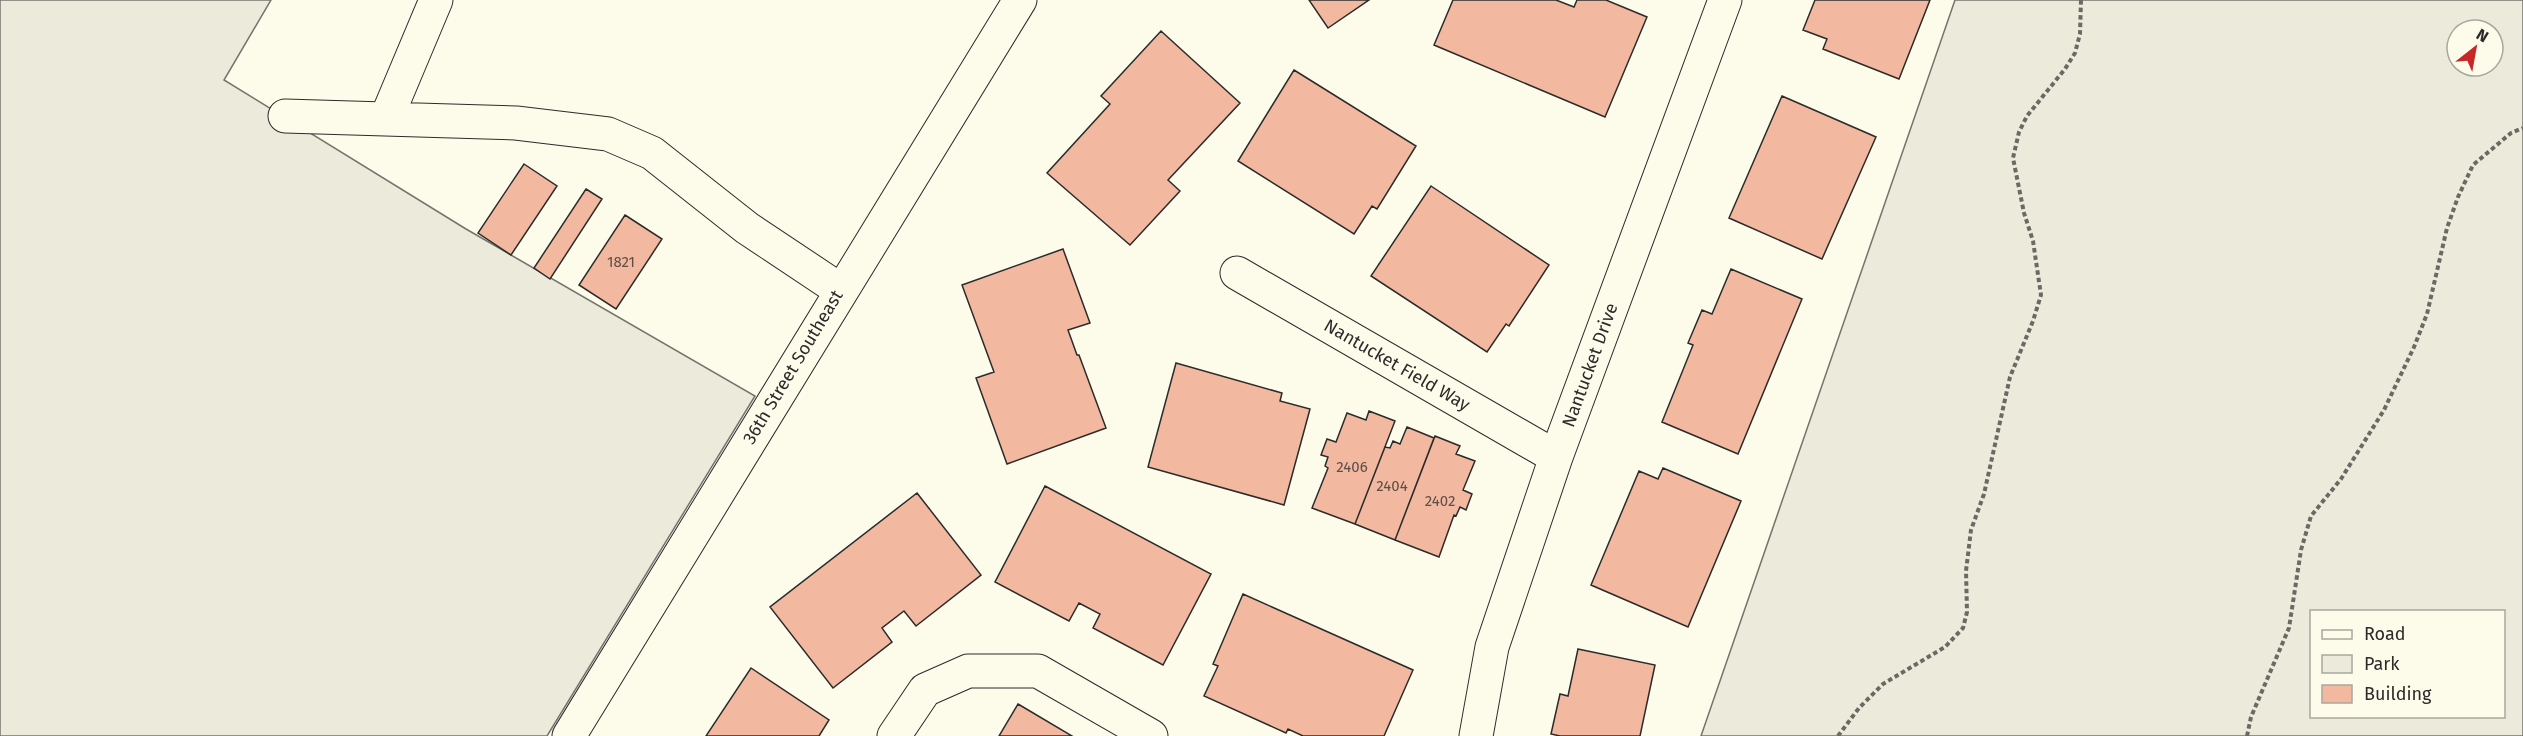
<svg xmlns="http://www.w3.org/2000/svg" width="2523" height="736" viewBox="0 0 2523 736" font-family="'Fira Sans',sans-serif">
<rect width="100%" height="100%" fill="#fdfbea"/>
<path fill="#ecebdb" stroke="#74746e" stroke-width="1.5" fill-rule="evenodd" d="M0,0H271L224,80L466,229L755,396L547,736H0Z
M1955,0H2523V736H1701ZM2457,30H2493V66H2457ZM2312,612H2504V716H2312Z"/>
<path fill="#f2b8a0" stroke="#2b2b2b" stroke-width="1.5" d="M1309,0H1369L1328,28Z
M1453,0H1556L1574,7L1577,0H1606L1647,17L1605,117L1434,45Z
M1815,0H1930L1899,79L1823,49L1827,39L1803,30Z
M1161,31L1240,103L1168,180L1180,191L1130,245L1047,173L1110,104L1101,96Z
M1294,70L1416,146L1377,209L1372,206L1354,234L1238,161Z
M1782,96L1876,137L1822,259L1729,218Z
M524,164L557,186L511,255L478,233Z
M1431,186L1549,265L1509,326L1506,324L1487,352L1371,276Z
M586,189L602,199L550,279L534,268Z
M625,215L662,239L616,309L579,285Z
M1063,249L1090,323L1068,330L1077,355H1079L1106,428L1007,464L976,378L994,372L962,285Z
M1731,269L1802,299L1738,454L1662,422L1693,345L1688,343L1702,310L1712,314Z
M1176,363L1282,393L1280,401L1310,409L1284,505L1148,467Z
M1369,411L1395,421L1355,524L1312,508L1328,468L1325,466L1328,457L1321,455L1327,439L1336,442L1347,413L1366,420Z
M1407,427L1434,438L1395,540L1355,524L1385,447L1390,448L1393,441L1400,444Z
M1435,436L1460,446L1456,454L1475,461L1463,490L1472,494L1466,510L1460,507L1456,516L1454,515L1439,557L1395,540Z
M1663,468L1741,501L1688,627L1591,585L1639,471L1658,479Z
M1045,486L1211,574L1163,665L1093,628L1100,614L1079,603L1069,621L995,582Z
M917,493L981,575L916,626L904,611L882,628L892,642L833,688L770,607Z
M1243,594L1413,670L1384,736H1303L1288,729L1286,733L1204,696L1218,666L1213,664Z
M1578,649L1655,665L1640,736H1560L1551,734L1560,694L1568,696Z
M751,668L829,720L819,736H706Z
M1018,704L1072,736H999Z"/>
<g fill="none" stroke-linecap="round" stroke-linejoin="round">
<g stroke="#2b2b2b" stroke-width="35">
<path id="minor" d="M285,116L516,123L608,134L652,153L747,228L840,290
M386,119L436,0
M1237,273L1556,457
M569,736L1020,0
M894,736L925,690L968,671H1038L1151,736
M1476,736L1492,647L1556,457L1725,0"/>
</g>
<path stroke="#6a6964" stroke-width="4" stroke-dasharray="4.5 3" stroke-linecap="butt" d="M1838,736L1859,708L1883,684L1945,647L1963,628L1967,612L1966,571L1971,530L1984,494L2010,377L2033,321L2041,295L2033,241L2024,213L2013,158L2019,132L2027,116L2065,69L2075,53L2080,34L2081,0
M2247,736L2251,717L2289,628L2301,550L2311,516L2341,479L2384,410L2414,347L2427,314L2447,228L2458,197L2473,165L2511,133L2523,128"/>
<use href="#minor" stroke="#fdfbea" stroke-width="33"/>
</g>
<g text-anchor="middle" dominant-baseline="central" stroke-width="4.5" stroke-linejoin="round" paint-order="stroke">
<g font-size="15" fill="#5d4e48">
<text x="621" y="262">1821</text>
<text x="1352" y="467">2406</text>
<text x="1392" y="486">2404</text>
<text x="1440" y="501">2402</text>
</g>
<g font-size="18" fill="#2b2b2b" stroke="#fdfbea">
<text transform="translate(1397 365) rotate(30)">Nantucket Field Way</text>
<text transform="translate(1590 365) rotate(-70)">Nantucket Drive</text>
<text transform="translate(793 367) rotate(-59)">36th Street Southeast</text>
</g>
</g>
<rect x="2310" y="610" width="195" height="108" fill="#fdfbea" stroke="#a9a89e" stroke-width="1.5"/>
<rect x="2322" y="630" width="30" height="9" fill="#fdfbea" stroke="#a9a89e" stroke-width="1.5"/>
<text x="2364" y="640" font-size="18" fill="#2b2b2b">Road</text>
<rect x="2322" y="655" width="30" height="18" fill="#ecebdb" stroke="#a9a89e" stroke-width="1.5"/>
<text x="2364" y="670" font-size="18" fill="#2b2b2b">Park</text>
<rect x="2322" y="685" width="30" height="18" fill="#f2b8a0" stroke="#a9a89e" stroke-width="1.5"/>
<text x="2364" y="700" font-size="18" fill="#2b2b2b">Building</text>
<g transform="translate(2475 48) rotate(31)"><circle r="28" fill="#fdfbea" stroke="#a9a89e" stroke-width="1.5"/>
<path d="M0-4.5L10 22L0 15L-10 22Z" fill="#c62828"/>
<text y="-9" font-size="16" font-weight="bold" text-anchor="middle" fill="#2b2b2b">N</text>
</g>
</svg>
